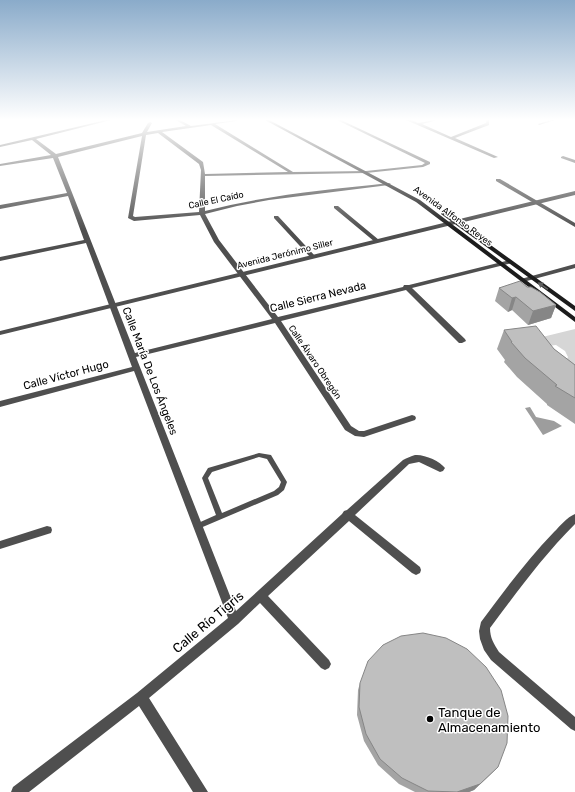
<svg xmlns="http://www.w3.org/2000/svg" width="575" height="792" viewBox="0 0 575 792" font-family="Rubik,sans-serif">
<rect width="100%" height="100%" fill="#fff"/>
<path fill="#d6d6d6" d="M575,329V368L566,361L568,357L565,351L556,345L548,346L530,340Z"/>
<path fill="#9d9d9d" d="M530,407L536,417L554,421L562,426L543,435L525,408Z"/>
<g fill="none" stroke-linecap="round" stroke-linejoin="round">
<path fill="#4f4f4f" fill-rule="evenodd" d="M552,120H555L539,125L538,124Z
M259,453L271,455L287,482L284,490L278,495L198,529L196,528L195,526L196,524L216,515L202,478L208,468ZM259,457L267,459L281,482L279,487L274,491L222,513L208,478L212,472Z"/>
<path fill="#4f4f4f" fill-rule="evenodd" d="M106,120H111L36,139L56,154L142,133L148,123L150,122L152,123L147,132L186,126L176,120H180L191,126L238,120L236,121L215,124L293,172L366,171L422,165L425,163L337,120H341L430,162V164L423,167L366,173L205,176V211C266,195 326,190 389,183L391,184L389,185L269,200L237,206L205,214L219,240L278,317L403,287L404,285H409L510,260L513,262L512,263L412,288L465,339L466,341L462,343H459L406,290L281,321L351,426L359,431H364L412,415L415,416L416,418L415,420L364,437L355,436L345,430L275,323L136,357L236,611L342,514L344,511L347,510L403,460C407,458 411,456 415,455C424,454 440,461 445,468L443,471L440,472L419,462L409,464L355,515L420,567L421,570L420,573L416,575L412,573L349,521L268,596L329,660L331,664L329,668L325,670L321,668L260,603L238,624L149,698L208,792H193L139,706L29,792H11L13,787L137,693L228,618L134,371L0,407V401L132,367L86,243L0,261V257L84,240L68,196L0,209V205L67,193L53,158L0,166V164L51,155L32,140L0,147V145ZM211,125L288,172L205,174L203,162L162,132ZM158,133L199,164L201,170L199,212L135,217L133,216L146,135ZM142,136L128,218L134,221L200,215L214,242L272,319L135,353L58,157Z
M406,120H411L418,123L435,120L434,121L422,124L451,137L486,123L487,120H489V125L455,138L498,157L494,158Z
M563,156L575,160V163L561,158V157Z
M496,179H500L575,223V227L496,181Z
M334,206H338L379,240V242H375L334,208Z
M274,216H278L315,256V258H311L274,218Z
M575,264V268L523,282L520,280L521,279Z
M575,514V524C543,556 517,592 490,628C490,638 494,644 499,652L575,717V731L571,729L491,660L484,650L480,639L479,631L481,622C504,591 527,560 554,532C560,526 567,517 575,514Z
M47,526L51,527L52,530L51,533L0,549V541Z"/>
<path fill="#4f4f4f" fill-rule="evenodd" d="M575,191V195L0,335V331Z"/>
<path fill="#1c1c1c" fill-rule="evenodd" d="M265,120H269L420,200L575,317V322L416,202Z
M441,212H445L575,306V311L441,214Z"/>
</g>
<path fill="#a4a4a4" d="M527,287L556,305L551,318L528,325L512,310L508,312L495,301L499,288Z
M504,330L554,349L575,365V424L547,405V404L517,377L504,362L505,360L497,349Z
M360,683L498,767L474,790L469,792H415L399,784L378,765L364,741L357,715L358,690Z"/>
<path fill="#868686" d="M516,297L512,310L508,312L512,298Z
M556,305L551,318L528,325L533,311Z
M498,767L474,790L469,792H457Z"/>
<path fill="#bfbfbf" stroke="#868686" d="M520,281L527,287H531L540,292L556,305L533,311L516,297L512,298L499,288Z
M536,326L554,349L575,365V398L555,386L557,385L525,358L511,342H512L504,330Z
M423,633L446,638L467,649L486,667L501,690L508,716L507,743L498,767L480,784L457,792L428,791L402,778L380,759L366,734L359,707L360,683L368,661L383,645L401,636Z"/>
<defs><path id="oneway-solid" d="M-6-.8H1V-3.2L6.5 0L1 3.2V.8H-6Z"/></defs>
<use fill="#606060" href="#oneway-solid" transform="translate(543 286) rotate(-145)"/>
<linearGradient id="sky" x2="0" y2="1"><stop stop-color="#8aabca"/><stop offset="0.52" stop-color="#fff"/><stop offset="1" stop-color="#fff" stop-opacity="0"/></linearGradient>
<rect width="575" height="230" fill="url(#sky)"/>
<circle fill="#000" stroke="#fff" stroke-width="1.5" cx="430" cy="719" r="4"/>
<g text-anchor="middle" dominant-baseline="central" stroke-width="3" stroke-linejoin="round" paint-order="stroke">
<g font-size="9" fill="#000" stroke="#fff">
<text transform="translate(216 200) rotate(-12)">Calle El Caído</text>
<text transform="translate(453 216) rotate(36)">Avenida Alfonso Reyes</text>
<text transform="translate(285 254) rotate(-14)">Avenida Jerónimo Siller</text>
<text transform="translate(315 362) rotate(56)">Calle Álvaro Obregón</text>
</g>
<g font-size="11" fill="#000" stroke="#fff">
<text transform="translate(318 297) rotate(-14)">Calle Sierra Nevada</text>
<text transform="translate(150 371) rotate(69)">Calle María De Los Ángeles</text>
<text transform="translate(66 375) rotate(-15)">Calle Víctor Hugo</text>
</g>
<g font-size="13" fill="#000" stroke="#fff">
<text transform="translate(208 622) rotate(-40)">Calle Río Tigris</text>
</g>
<g font-size="13" fill="#000" stroke="#fff" text-anchor="start">
<text x="438" y="712">Tanque de<tspan x="438" dy="15">Almacenamiento</tspan></text>
</g>
</g>
</svg>
